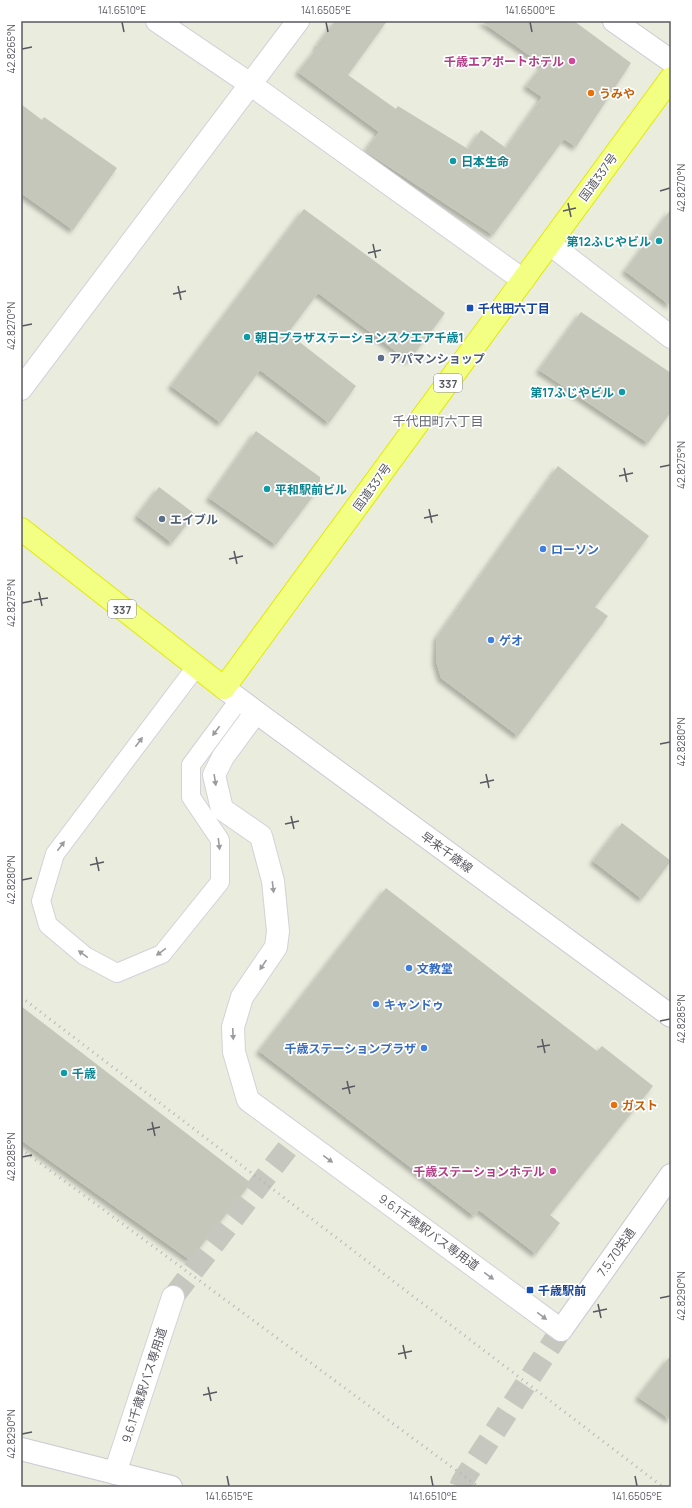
<svg xmlns="http://www.w3.org/2000/svg" width="692" height="1508" viewBox="0 0 692 1508" font-family="Manrope,'Noto Sans JP',sans-serif">
<defs>
<filter id="shadow"><feDropShadow dx="-3.5" dy="3.5" stdDeviation="2" flood-color="#0004"/></filter>
</defs>
<rect width="100%" height="100%" fill="#eaecde"/>
<path fill="#c6c7bb" filter="url(#shadow)" d="M335,21H387L348,75L396,109L398,106L468,149L481,130L506,148L542,97L526,86L543,65L481,21H574L631,63L576,147L564,139L493,235L365,151L379,132L298,72L318,47H316Z
M21,104L42,120L44,117L117,168L73,230L21,193Z
M304,209L445,313L409,361L318,293L288,333L356,386L329,423L260,370L221,423L171,386Z
M671,209V306L625,271Z
M581,312L671,373V412L648,443L539,370Z
M256,431L320,477V487L276,545L209,498Z
M558,466L649,536L595,607L608,616L518,736L441,678L436,661L437,637Z
M159,487L195,514L172,543L137,516Z
M622,823L671,861L642,899L593,861Z
M386,888L597,1051L602,1046L653,1086L550,1215L560,1223L536,1254L479,1210L474,1216L259,1051Z
M21,1006L251,1183L190,1260L21,1140Z
M671,1355V1420L638,1397Z"/>
<g fill="none" stroke-linecap="round" stroke-linejoin="round">
<path stroke="#c6c7be" stroke-width="22" stroke-dasharray="22 11" stroke-linecap="butt" d="M173,1297L297,1136"/>
<path stroke="#c6c7be" stroke-width="22" stroke-dasharray="22 11" stroke-linecap="butt" d="M460,1487L462,1482L561,1330"/>
<g stroke="#d2d2d9" stroke-width="20">
<path id="lane" d="M196,667L55,854L41,901L48,925L85,956L117,973L162,954L220,882V840L191,797V765L239,700"/>
</g>
<g stroke="#d2d2d9" stroke-width="24">
<path id="street" d="M157,21L250,84L523,280
M550,244L671,337
M21,389L298,21
M256,712L223,757L214,775L222,809L261,836L273,881L278,931L276,947L242,997L233,1027L234,1052L248,1100L561,1330
M115,1473L173,1297"/>
</g>
<g stroke="#c9cad4" stroke-width="24">
<path id="secondary" d="M614,21L671,61
M224,688L256,712L671,1016
M561,1330L671,1175
M21,1449L171,1487"/>
</g>
<g stroke="#e0ea00" stroke-width="24">
<path id="highway" d="M21,529L224,688L671,78"/>
</g>
<use href="#lane" stroke="#fff" stroke-width="18"/>
<use href="#street" stroke="#fff" stroke-width="22"/>
<use href="#secondary" stroke="#fff" stroke-width="22"/>
<use href="#highway" stroke="#f3ff82" stroke-width="22"/>
<path stroke="#b6b6b7" stroke-width="3" stroke-dasharray="1 5" stroke-linecap="butt" d="M21,997L663,1487
M21,1149L479,1487"/>
</g>
<defs><path id="oneway-solid" d="M-6-.8H1V-3.2L6.5 0L1 3.2V.8H-6Z"/></defs>
<g fill="#9b9ba0">
<use href="#oneway-solid" transform="translate(216 731) rotate(127)"/>
<use href="#oneway-solid" transform="translate(139 742) rotate(-53)"/>
<use href="#oneway-solid" transform="translate(215 780) rotate(81)"/>
<use href="#oneway-solid" transform="translate(219 844) rotate(83)"/>
<use href="#oneway-solid" transform="translate(61 846) rotate(-53)"/>
<use href="#oneway-solid" transform="translate(273 887) rotate(83)"/>
<use href="#oneway-solid" transform="translate(161 952) rotate(144)"/>
<use href="#oneway-solid" transform="translate(83 954) rotate(-144)"/>
<use href="#oneway-solid" transform="translate(263 965) rotate(124)"/>
<use href="#oneway-solid" transform="translate(233 1034) rotate(87)"/>
<use href="#oneway-solid" transform="translate(328 1159) rotate(36)"/>
<use href="#oneway-solid" transform="translate(489 1276) rotate(36)"/>
<use href="#oneway-solid" transform="translate(542 1316) rotate(37)"/>
</g>
<path fill="none" stroke="#585860" stroke-width="1.5" d="M122,22L124,32M326,22L328,32M530,22L532,32M22,49L32,47M660,191L670,188M568,203L571,217M563,211L576,208M373,244L376,258M368,253L381,250M178,286L181,300M173,294L186,291M22,326L32,324M660,467L670,465M624,468L627,482M619,476L633,473M429,509L432,523M424,518L438,515M234,551L237,564M229,559L243,556M39,592L42,606M34,600L48,598M22,603L32,601M660,744L670,742M486,774L489,788M480,783L494,780M291,816L294,829M285,824L299,821M96,857L99,871M90,865L104,862M22,880L32,878M660,1021L670,1019M542,1039L545,1053M537,1047L550,1045M347,1081L350,1094M342,1089L355,1086M152,1122L155,1136M147,1130L160,1127M22,1157L32,1155M660,1298L670,1296M598,1304L601,1318M593,1312L607,1309M403,1345L406,1359M398,1354L412,1351M208,1387L211,1401M203,1395L217,1392M22,1434L32,1432M227,1476L229,1486M431,1476L433,1486M635,1476L637,1486"/>
<g fill="#d1479c" stroke="#fff" stroke-width="1.5">
<circle cx="572" cy="61" r="4"/>
<circle cx="553" cy="1171" r="4"/>
</g>
<g fill="#e8710a" stroke="#fff" stroke-width="1.5">
<circle cx="591" cy="93" r="4"/>
<circle cx="614" cy="1105" r="4"/>
</g>
<g fill="#0f9aa8" stroke="#fff" stroke-width="1.5">
<circle cx="453" cy="161" r="4"/>
<circle cx="659" cy="241" r="4"/>
<circle cx="247" cy="337" r="4"/>
<circle cx="622" cy="392" r="4"/>
<circle cx="267" cy="489" r="4"/>
<circle cx="64" cy="1073" r="4"/>
</g>
<g fill="#1a4fb4" stroke="#fff" stroke-width="1.5">
<rect x="466" y="304" width="8" height="8" rx="2"/>
<rect x="526" y="1286" width="8" height="8" rx="2"/>
</g>
<g fill="#5c6f8a" stroke="#fff" stroke-width="1.5">
<circle cx="381" cy="358" r="4"/>
<circle cx="162" cy="519" r="4"/>
</g>
<g fill="#3f7fe0" stroke="#fff" stroke-width="1.5">
<circle cx="543" cy="549" r="4"/>
<circle cx="491" cy="640" r="4"/>
<circle cx="409" cy="968" r="4"/>
<circle cx="376" cy="1004" r="4"/>
<circle cx="424" cy="1048" r="4"/>
</g>
<g text-anchor="middle" dominant-baseline="central" stroke-width="3.5" stroke-linejoin="round" paint-order="stroke">
<g fill="#fff" stroke="#8a8a90" stroke-width="1">
<rect x="434" y="374" width="28" height="18" rx="3"/>
<rect x="108" y="600" width="28" height="18" rx="3"/>
</g>
<g font-size="11" font-weight="bold" fill="#585860">
<text x="448" y="383">337</text>
<text x="122" y="609">337</text>
</g>
<g font-size="12" font-weight="bold" fill="#b23c85" stroke="#fff" text-anchor="end">
<text x="564" y="61">千歳エアポートホテル</text>
<text x="545" y="1171">千歳ステーションホテル</text>
</g>
<g font-size="12" font-weight="bold" fill="#c56008" stroke="#fff" text-anchor="start">
<text x="599" y="93">うみや</text>
<text x="622" y="1105">ガスト</text>
</g>
<g font-size="12" font-weight="bold" fill="#0d838f" stroke="#fff" text-anchor="start">
<text x="461" y="161">日本生命</text>
<text x="651" y="241" text-anchor="end">第12ふじやビル</text>
<text x="255" y="337">朝日プラザステーションスクエア千歳1</text>
<text x="614" y="392" text-anchor="end">第17ふじやビル</text>
<text x="275" y="489">平和駅前ビル</text>
<text x="72" y="1073">千歳</text>
</g>
<g font-size="12" fill="#585860" stroke="#fff">
<text transform="translate(598 177) rotate(-54)">国道337号</text>
<text transform="translate(372 487) rotate(-54)">国道337号</text>
<text transform="translate(447 852) rotate(36)">早来千歳線</text>
<text transform="translate(429 1232) rotate(36)">9.6.1千歳駅バス専用道</text>
<text transform="translate(616 1252) rotate(-55)">7.5.70栄通</text>
<text transform="translate(144 1385) rotate(-72)">9.6.1千歳駅バス専用道</text>
</g>
<g font-size="12" font-weight="bold" fill="#164399" stroke="#fff" text-anchor="start">
<text x="478" y="308">千代田六丁目</text>
<text x="538" y="1290">千歳駅前</text>
</g>
<g font-size="12" font-weight="bold" fill="#4e5e75" stroke="#fff" text-anchor="start">
<text x="389" y="358">アパマンショップ</text>
<text x="170" y="519">エイブル</text>
</g>
<g font-size="12" font-weight="bold" fill="#366cbe" stroke="#fff" text-anchor="start">
<text x="551" y="549">ローソン</text>
<text x="499" y="640">ゲオ</text>
<text x="417" y="968">文教堂</text>
<text x="384" y="1004">キャンドゥ</text>
<text x="416" y="1048" text-anchor="end">千歳ステーションプラザ</text>
</g>
<g font-size="13" fill="#686a73" stroke="#fff">
<text x="438" y="421">千代田町六丁目</text>
</g>
</g>
<rect width="692" height="1508" fill="none" stroke="#ffffff" stroke-width="44"/>
<rect x="22" y="22" width="648" height="1464" fill="none" stroke="#585860" stroke-width="1.5"/>
<g font-size="10" text-anchor="middle" fill="#585860">
<text x="122" y="14">141.6510°E</text>
<text x="326" y="14">141.6505°E</text>
<text x="530" y="14">141.6500°E</text>
<text transform="translate(11 49) rotate(-90)" y="4">42.8265°N</text>
<text transform="translate(681 188) rotate(-90)" y="4">42.8270°N</text>
<text transform="translate(11 326) rotate(-90)" y="4">42.8270°N</text>
<text transform="translate(681 465) rotate(-90)" y="4">42.8275°N</text>
<text transform="translate(11 603) rotate(-90)" y="4">42.8275°N</text>
<text transform="translate(681 742) rotate(-90)" y="4">42.8280°N</text>
<text transform="translate(11 880) rotate(-90)" y="4">42.8280°N</text>
<text transform="translate(681 1019) rotate(-90)" y="4">42.8285°N</text>
<text transform="translate(11 1157) rotate(-90)" y="4">42.8285°N</text>
<text transform="translate(681 1296) rotate(-90)" y="4">42.8290°N</text>
<text transform="translate(11 1434) rotate(-90)" y="4">42.8290°N</text>
<text x="229" y="1500">141.6515°E</text>
<text x="433" y="1500">141.6510°E</text>
<text x="637" y="1500">141.6505°E</text>
</g>
</svg>
